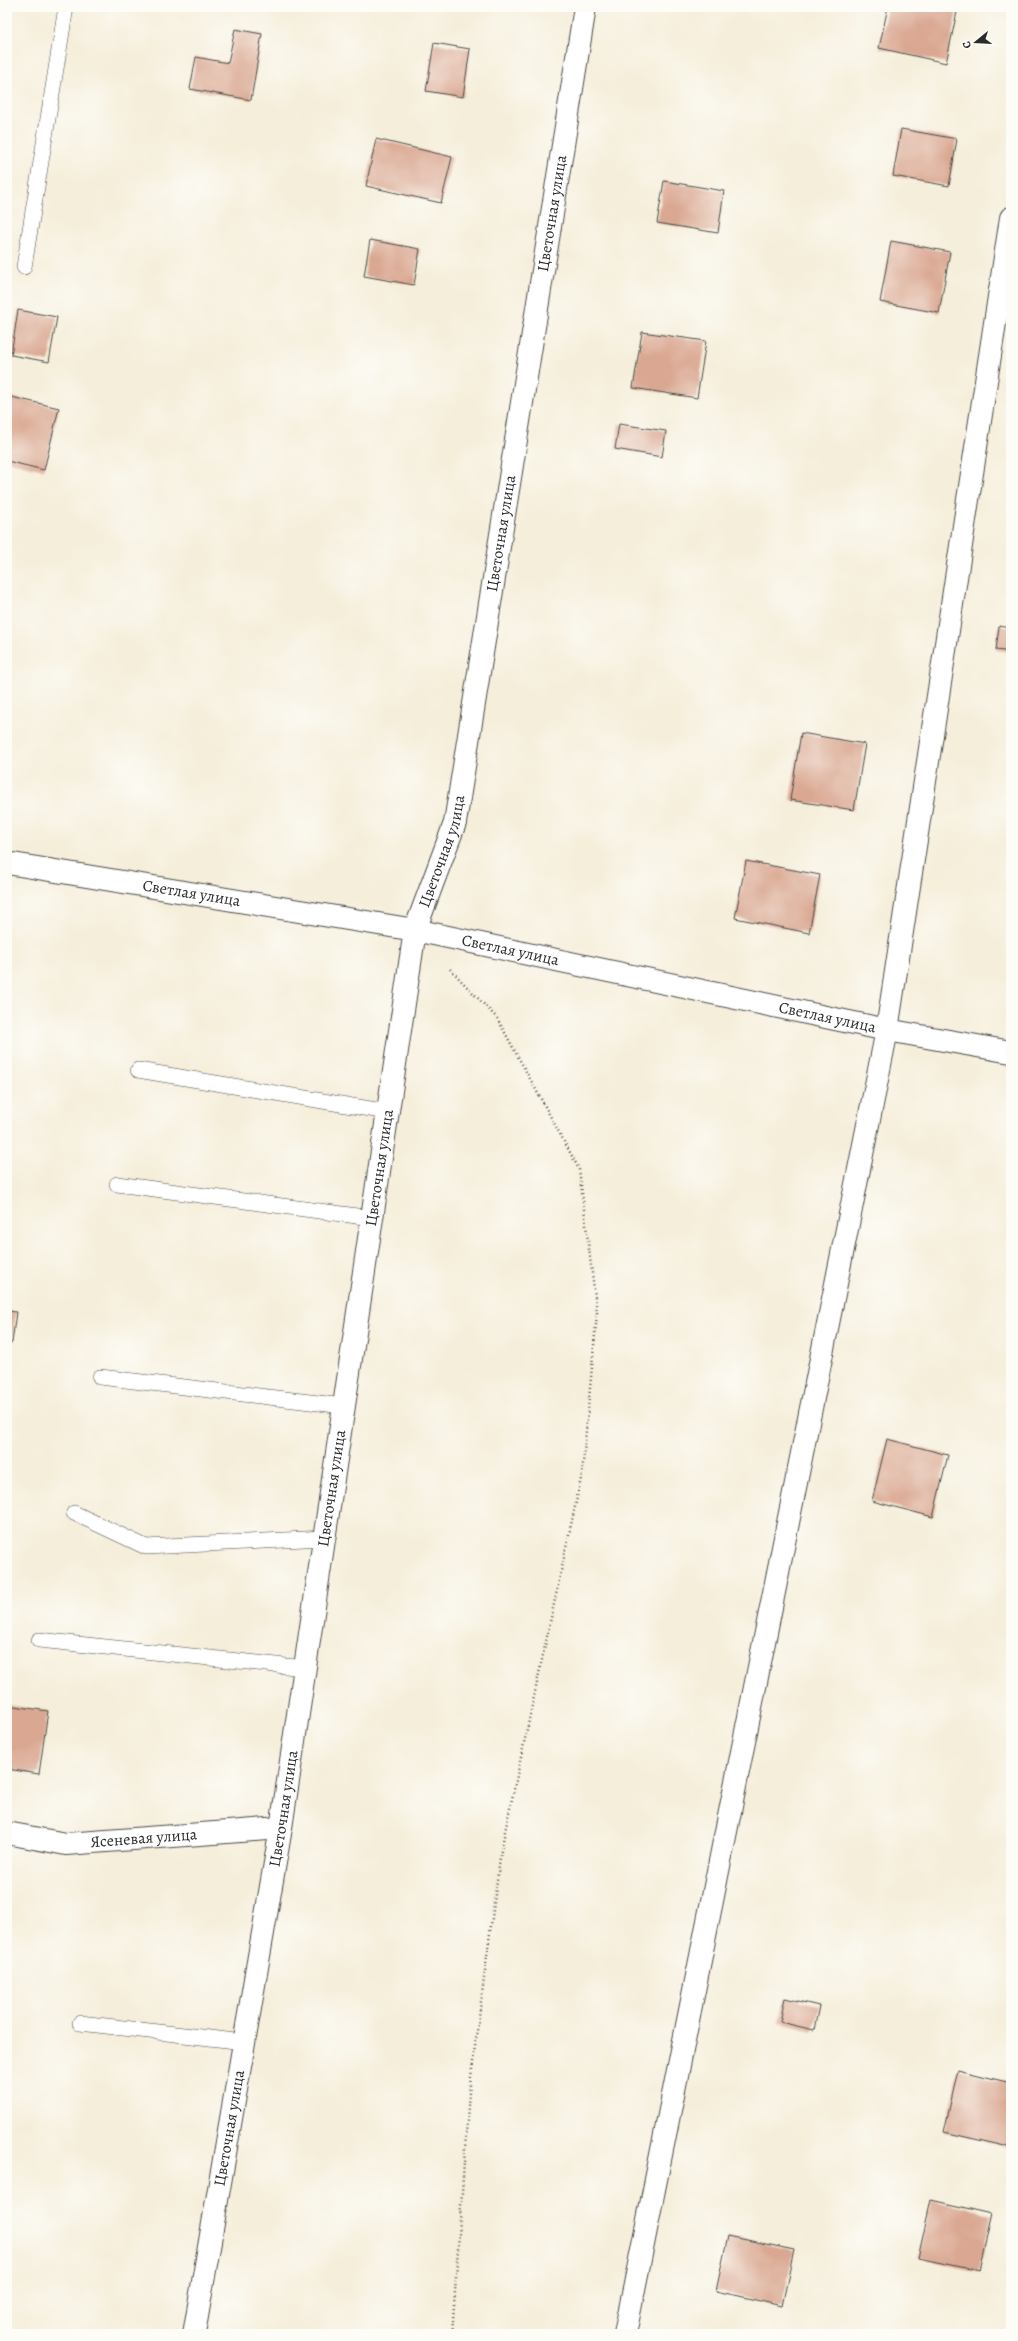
<svg xmlns="http://www.w3.org/2000/svg" width="1018" height="2341" viewBox="0 0 1018 2341" font-family="Alegreya,serif">
<rect width="100%" height="100%" fill="#fdfcf7"/>
<filter id="ink" filterUnits="userSpaceOnUse"><feTurbulence type="fractalNoise" baseFrequency=".025" numOctaves="2"/><feDisplacementMap in="SourceGraphic" scale="8" xChannelSelector="R" yChannelSelector="G"/><feConvolveMatrix kernelMatrix="1 2 1 2 8 2 1 2 1" color-interpolation-filters="sRGB"/></filter>
<filter id="wash" filterUnits="userSpaceOnUse"><feTurbulence type="fractalNoise" baseFrequency=".012" numOctaves="4" result="noise"/><feDisplacementMap in="SourceGraphic" scale="16" xChannelSelector="R" yChannelSelector="G"/><feGaussianBlur stdDeviation="0.9" result="paint"/><feColorMatrix in="noise" values="0 0 0 0 0 0 0 0 0 0 0 0 0 0 0 0 0 1.4 0 .05"/><feComposite in="paint" operator="in"/></filter>
<g filter="url(#wash)">
<rect width="100%" height="100%" fill="#f5eeda"/>
<g id="blocks">
<path fill="#daa892" d="M888,7H958L946,63L879,48Z
M235,29L262,34L251,100L190,89L196,57L228,63Z
M434,43L470,49L463,97L426,91Z
M901,129L957,139L949,186L893,176Z
M376,139L452,157L441,203L366,186Z
M664,181L724,191L718,233L657,223Z
M370,240L420,249L414,285L364,276Z
M891,241L950,252L939,313L880,302Z
M18,310L57,317L49,362L11,355Z
M642,332L706,341L697,398L633,388Z
M7,396L59,408L44,470L7,461Z
M619,424L666,431L662,457L615,449Z
M999,626L1011,628V652L996,650Z
M801,733L865,744L854,810L790,800Z
M746,861L820,875L809,933L735,918Z
M7,1311L16,1312L12,1343L7,1342Z
M887,1439L948,1455L933,1517L872,1501Z
M7,1705L48,1711L39,1774L7,1769Z
M785,1998L819,2006L814,2030L780,2022Z
M958,2070L1011,2083V2138L1009,2147L944,2132Z
M931,2200L992,2214L979,2271L918,2258Z
M728,2236L794,2250L782,2306L716,2291Z"/>
</g>
</g>
<g filter="url(#ink)">
<use href="#blocks" fill-opacity="0" stroke="#494845" stroke-width="1"/>
<g fill="none" stroke-linecap="round" stroke-linejoin="round">
<g stroke="#494845" stroke-width="16">
<path id="lane" d="M24,267L66,7
M138,1070L388,1112
M117,1184L372,1218
M100,1377L344,1406
M74,1513L146,1547L325,1538
M39,1640L305,1668
M80,2023L244,2042"/>
</g>
<g stroke="#494845" stroke-width="24">
<g id="street">
<path id="s1" d="M7,863L415,930L887,1030L1011,1052"/>
<path id="s2" d="M7,1833L66,1844L281,1828"/>
<path id="s3" d="M194,2334L281,1828L415,930L455,823L585,7"/>
<path d="M625,2334L887,1030L1011,218"/>
</g>
</g>
<path stroke="#494845" stroke-width="2.5" stroke-dasharray="1 3" stroke-linecap="butt" d="M450,969L497,1018L579,1169L597,1313L582,1474L501,1850L469,2092L452,2334"/>
<use href="#lane" stroke="#fff" stroke-width="15"/>
<use href="#street" stroke="#fff" stroke-width="22"/>
</g>
</g>
<g text-anchor="middle" dominant-baseline="central" stroke-width="3.5" stroke-linejoin="round" paint-order="stroke">
<g font-size="16" fill="#2b2b2b" stroke="#fdfcf7">
<text stroke="none"><textPath href="#s3" startOffset="2153">Цветочная улица</textPath></text>
<text stroke="none"><textPath href="#s3" startOffset="1829">Цветочная улица</textPath></text>
<text stroke="none"><textPath href="#s3" startOffset="1505">Цветочная улица</textPath></text>
<text stroke="none"><textPath href="#s1" startOffset="187">Светлая улица</textPath></text>
<text stroke="none"><textPath href="#s1" startOffset="511">Светлая улица</textPath></text>
<text stroke="none"><textPath href="#s1" startOffset="835">Светлая улица</textPath></text>
<text stroke="none"><textPath href="#s3" startOffset="1181">Цветочная улица</textPath></text>
<text stroke="none"><textPath href="#s3" startOffset="857">Цветочная улица</textPath></text>
<text stroke="none"><textPath href="#s3" startOffset="533">Цветочная улица</textPath></text>
<text stroke="none"><textPath href="#s2" startOffset="138">Ясеневая улица</textPath></text>
<text stroke="none"><textPath href="#s3" startOffset="209">Цветочная улица</textPath></text>
</g>
</g>
<rect width="1018" height="2341" fill="none" stroke="#fdfcf7" stroke-width="24"/>
<g transform="translate(976 42) rotate(252)" stroke="#fdfcf7" stroke-width="3" paint-order="stroke">
<path d="M0-3L7 15L0 10L-7 15Z" fill="#2b2b2b"/>
<text y="-6" font-size="11" font-weight="bold" text-anchor="middle" fill="#2b2b2b">С</text>
</g>
</svg>
